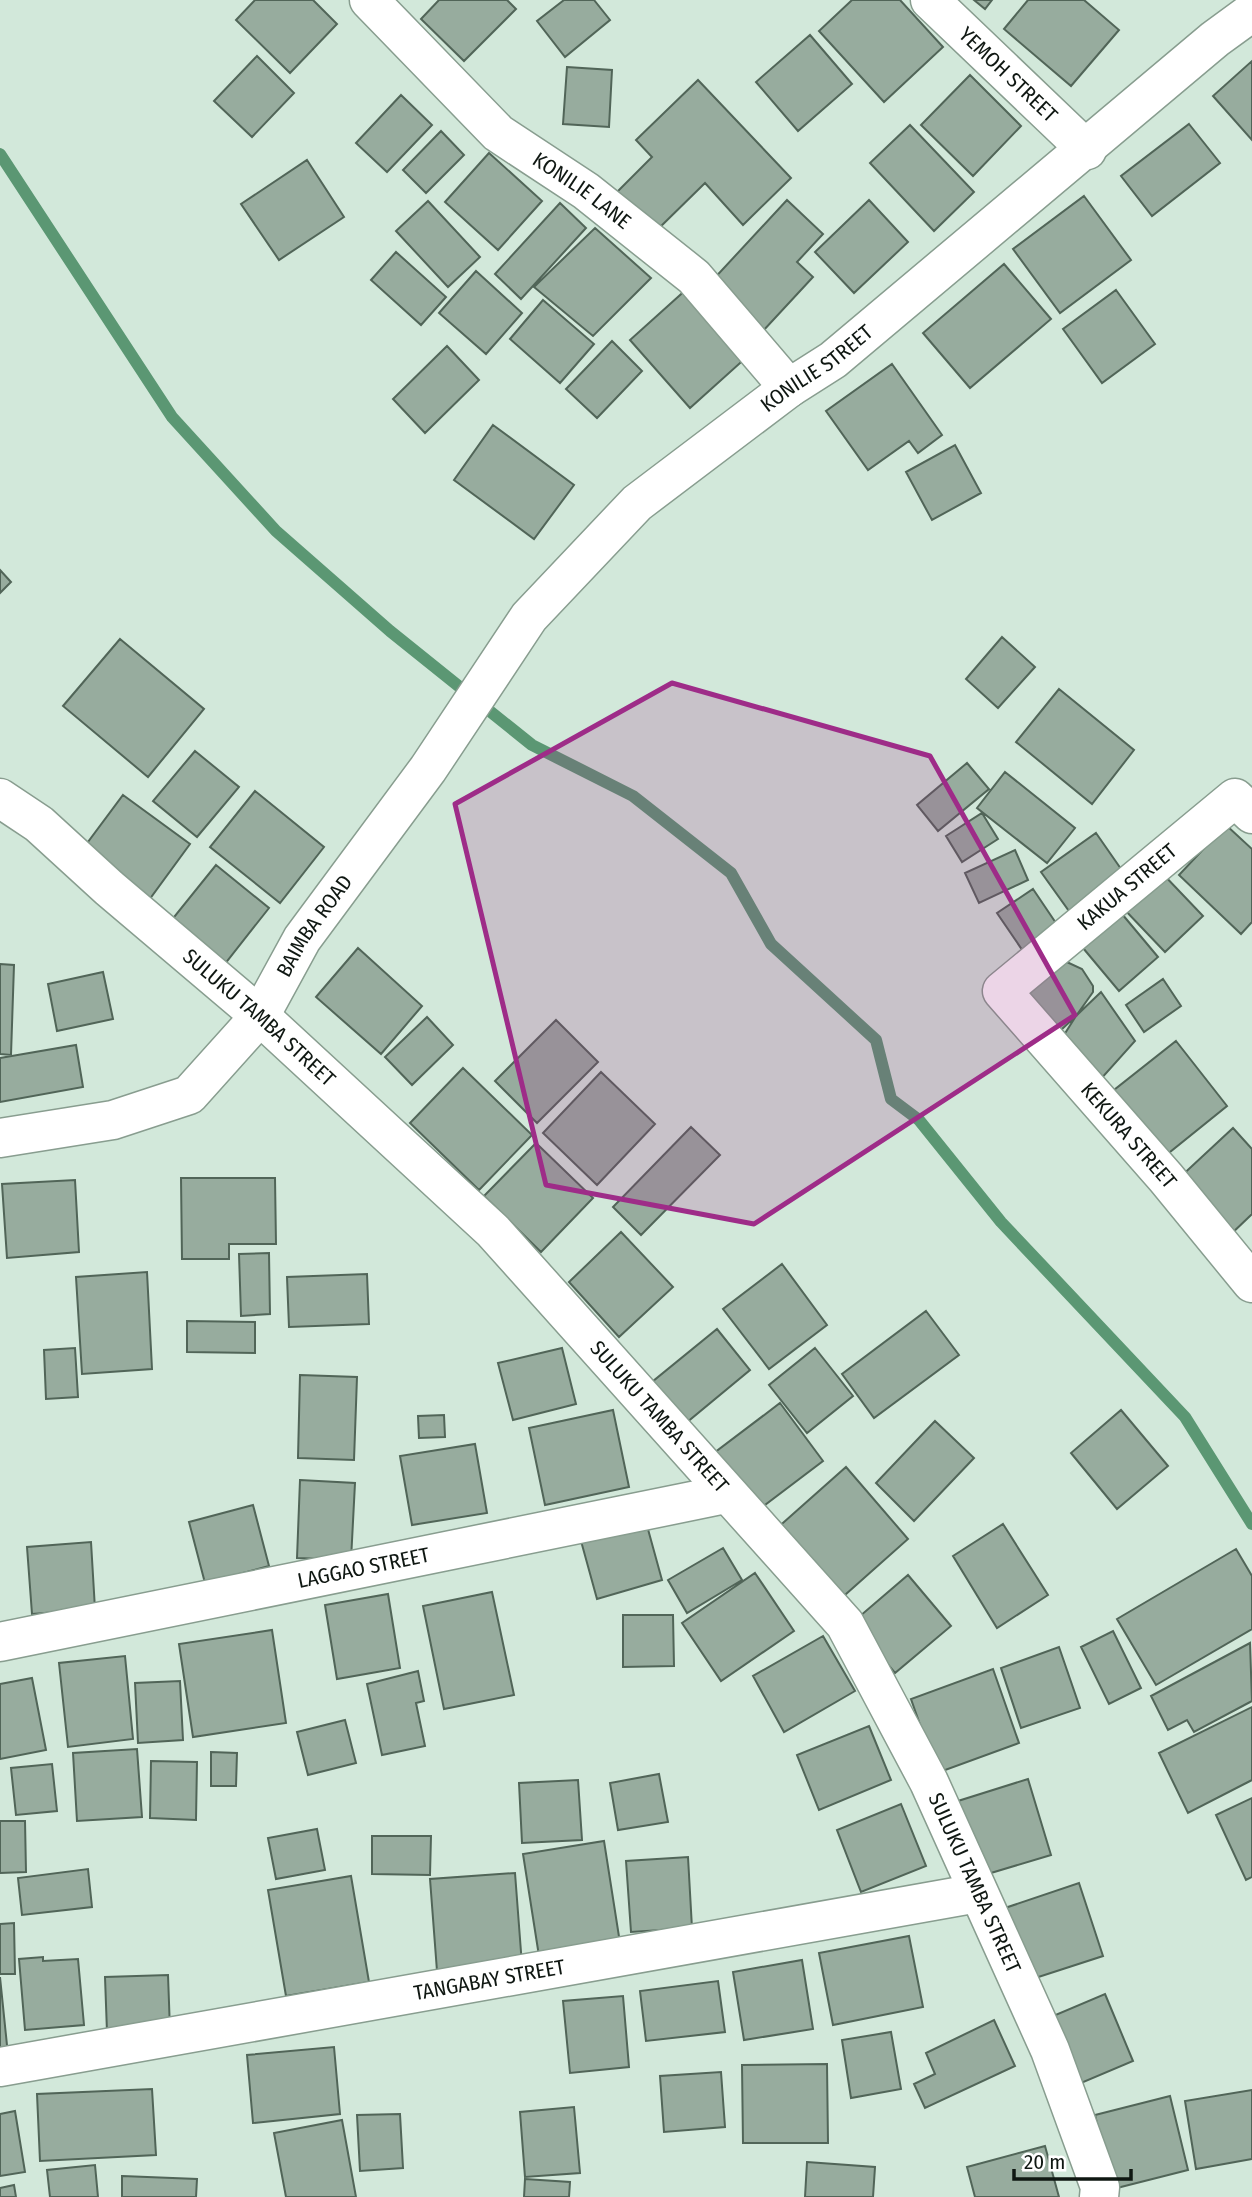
<svg xmlns="http://www.w3.org/2000/svg" width="1252" height="2197" viewBox="0 0 1252 2197" font-family="'Fira Sans Condensed',sans-serif">
<rect width="100%" height="100%" fill="#d2e8da"/>
<g fill="none" stroke-linecap="round" stroke-linejoin="round">
<path stroke="#5b9773" stroke-width="12" d="M0,154L172,417L276,531L390,631L532,745L633,796L731,873L771,944L876,1040L891,1099L919,1120L1001,1222L1185,1417L1252,1524"/>
</g>
<path fill="#97ac9e" stroke="#516558" stroke-width="2" d="M255,0H313L337,24L290,73L236,20Z
M439,0H507L516,9L464,61L421,19Z
M564,0H594L610,20L565,57L537,21Z
M852,0H900L943,47L884,102L819,31Z
M974,0H992L985,9Z
M1028,0H1084L1119,30L1071,86L1004,29Z
M810,35L852,84L798,131L756,82Z
M257,56L294,93L252,137L214,101Z
M1252,61V140L1213,96Z
M567,67L612,70L609,127L563,124Z
M970,75L1021,126L973,176L921,125Z
M698,80L791,178L743,225L705,183L654,233L616,193L652,157L636,140Z
M401,95L432,125L387,172L356,143Z
M1189,124L1220,163L1152,216L1121,176Z
M910,125L974,192L934,231L870,163Z
M441,131L464,155L426,193L403,170Z
M489,153L542,201L498,250L445,202Z
M307,160L344,217L279,260L241,204Z
M1084,196L1131,260L1060,313L1013,249Z
M787,200L823,234L797,262L813,277L762,332L710,283Z
M869,200L908,242L854,293L815,252Z
M428,201L480,257L448,287L396,231Z
M560,203L586,228L521,299L495,274Z
M595,228L651,278L593,336L534,287Z
M396,252L446,297L421,325L371,280Z
M1004,264L1051,319L970,388L923,333Z
M476,271L522,313L486,354L439,313Z
M689,287L749,355L690,408L630,340Z
M1116,290L1155,344L1102,383L1063,329Z
M543,300L594,344L560,383L510,339Z
M612,341L642,371L597,418L566,389Z
M447,346L479,380L425,433L393,399Z
M892,364L942,435L918,453L909,441L868,470L826,411Z
M493,425L574,485L534,539L454,480Z
M955,445L981,493L932,520L906,472Z
M0,570L11,582L0,593Z
M1002,637L1035,667L998,708L966,679Z
M120,639L204,709L148,777L63,706Z
M1059,689L1134,750L1092,804L1016,742Z
M195,751L239,787L197,837L153,801Z
M967,763L989,789L938,831L917,805Z
M1005,772L1075,828L1047,863L977,808Z
M255,791L324,847L280,903L210,847Z
M123,795L190,844L149,900L82,850Z
M982,813L998,839L962,862L946,836Z
M1226,825L1252,849V922L1241,934L1179,875Z
M1096,833L1128,879L1074,918L1041,872Z
M1015,850L1028,880L979,903L965,873Z
M216,865L269,908L224,965L170,922Z
M1161,872L1203,916L1165,952L1123,908Z
M1033,889L1062,932L1027,957L997,913Z
M1117,908L1158,957L1119,991L1078,942Z
M358,948L422,1006L381,1054L316,997Z
M1056,957L1082,969L1093,986V992L1076,1016L1060,1031L1007,991Z
M0,964L14,965L11,1055L0,1054Z
M103,972L113,1019L57,1031L48,984Z
M1163,979L1181,1006L1144,1032L1126,1005Z
M1101,992L1135,1041L1100,1080L1064,1035L1076,1016Z
M427,1017L453,1045L412,1085L385,1057Z
M556,1020L598,1062L537,1123L495,1081Z
M1176,1041L1227,1106L1165,1156L1114,1090Z
M76,1045L83,1087L0,1102V1058Z
M463,1068L532,1135L479,1190L410,1123Z
M601,1072L655,1124L597,1185L543,1133Z
M691,1127L720,1155L641,1235L613,1207Z
M1233,1128L1252,1149V1214L1228,1237L1177,1180Z
M536,1143L593,1198L541,1252L484,1196Z
M181,1178H275L276,1244H229V1259H182Z
M75,1180L79,1252L7,1258L2,1184Z
M621,1232L673,1287L619,1337L569,1282Z
M269,1253L270,1314L241,1316L239,1254Z
M782,1264L827,1325L769,1369L723,1309Z
M147,1272L152,1369L82,1374L76,1277Z
M367,1274L369,1324L289,1327L287,1277Z
M926,1311L959,1355L874,1418L842,1374Z
M187,1321L255,1322V1353L187,1352Z
M717,1329L750,1370L686,1423L652,1382Z
M75,1348L78,1397L46,1399L44,1350Z
M562,1348L576,1404L513,1420L498,1363Z
M815,1348L853,1396L807,1433L769,1385Z
M300,1375L357,1377L354,1460L298,1458Z
M780,1403L823,1461L757,1511L714,1453Z
M613,1410L629,1487L545,1505L529,1428Z
M1121,1410L1168,1466L1117,1509L1071,1453Z
M444,1415L445,1437L419,1438L418,1416Z
M935,1421L974,1458L914,1521L876,1483Z
M475,1444L487,1513L412,1525L400,1456Z
M846,1467L908,1539L837,1602L775,1530Z
M300,1480L355,1483L351,1560L297,1558Z
M253,1505L269,1566L205,1583L189,1522Z
M646,1522L662,1580L597,1599L581,1541Z
M1003,1524L1048,1595L997,1628L953,1556Z
M91,1542L95,1609L32,1614L27,1547Z
M723,1548L742,1580L687,1613L668,1580Z
M1236,1549L1252,1576V1629L1156,1685L1117,1619Z
M755,1573L794,1631L721,1681L682,1623Z
M908,1575L951,1626L895,1673L853,1622Z
M492,1592L514,1695L444,1709L423,1606Z
M388,1594L400,1668L337,1679L325,1605Z
M623,1615H673L674,1666L623,1667Z
M272,1630L286,1723L193,1737L179,1644Z
M1113,1631L1141,1688L1109,1704L1081,1647Z
M823,1636L855,1691L784,1732L753,1676Z
M1250,1643L1252,1701L1194,1732L1187,1720L1168,1730L1151,1696Z
M1059,1647L1080,1708L1021,1728L1001,1668Z
M125,1656L133,1739L68,1747L59,1663Z
M993,1669L1019,1743L937,1773L911,1699Z
M418,1671L424,1701L416,1703L425,1746L382,1755L367,1684Z
M32,1678L46,1750L0,1759V1684Z
M180,1681L183,1740L138,1743L135,1683Z
M1252,1707V1780L1188,1813L1159,1753Z
M345,1720L356,1763L308,1775L297,1732Z
M869,1726L891,1780L819,1810L797,1755Z
M137,1749L142,1817L77,1821L73,1753Z
M211,1752L237,1753L236,1786H211Z
M151,1761L197,1762L196,1820L150,1818Z
M52,1764L57,1811L16,1815L11,1768Z
M659,1774L668,1822L618,1830L610,1783Z
M1028,1779L1051,1855L981,1876L958,1801Z
M578,1780L582,1840L522,1843L519,1783Z
M1252,1798V1877L1246,1880L1216,1815Z
M901,1804L926,1866L861,1892L837,1830Z
M0,1821H25L26,1872L0,1873Z
M317,1829L325,1870L276,1879L268,1838Z
M372,1836H431L430,1875L372,1874Z
M604,1841L620,1943L539,1956L523,1854Z
M688,1857L692,1928L631,1932L626,1861Z
M88,1869L92,1907L22,1915L18,1878Z
M515,1873L522,1965L437,1971L430,1879Z
M351,1876L369,1982L286,1996L268,1890Z
M1079,1883L1103,1956L1020,1983L996,1911Z
M14,1923L15,1974H0V1924Z
M909,1936L923,2007L833,2025L819,1953Z
M43,1957V1961L78,1959L84,2025L25,2030L19,1959Z
M802,1960L813,2029L744,2040L733,1972Z
M168,1975L170,2030L107,2032L105,1977Z
M0,1977L8,2055H0Z
M718,1981L725,2032L646,2041L640,1991Z
M1105,1994L1133,2061L1074,2086L1046,2019Z
M623,1996L629,2067L570,2073L563,2001Z
M994,2020L1015,2066L925,2108L914,2084L935,2074L926,2053Z
M891,2032L901,2089L851,2098L842,2040Z
M334,2047L340,2114L253,2123L247,2055Z
M827,2064L828,2143H743L742,2065Z
M721,2072L725,2127L664,2132L660,2076Z
M152,2089L156,2155L40,2161L37,2094Z
M1252,2090V2159L1196,2169L1185,2101Z
M1170,2096L1188,2170L1113,2189L1095,2115Z
M574,2107L580,2173L525,2177L520,2112Z
M15,2111L25,2172L0,2176V2114Z
M400,2114L403,2168L360,2171L357,2115Z
M342,2120L356,2197H286L274,2133Z
M1045,2146L1059,2197H975L967,2167Z
M807,2162L875,2167L873,2197H805Z
M95,2165L98,2197H50L47,2170Z
M122,2176L197,2179L196,2197H122Z
M525,2179L570,2182L569,2197H524Z
M14,2185L16,2197H0V2188Z"/>
<g fill="none" stroke-linecap="round" stroke-linejoin="round">
<g stroke="#889d8f" stroke-width="41">
<g id="minor">
<path id="s1" d="M369,0L498,133L586,191L694,277L789,388"/>
<path id="s2" d="M930,0L1087,150"/>
<path id="s3" d="M0,798L39,824L109,888L260,1016L493,1231L845,1624L929,1782L1050,2050L1100,2187L1099,2197"/>
<path id="s4" d="M1252,814L1235,798L1002,991L1166,1178L1252,1283"/>
<path id="s5" d="M0,1138L113,1120L189,1095L260,1016L302,939L428,769L529,617L637,503L789,388L833,360L1215,39L1252,12"/>
<path id="s6" d="M0,1642L726,1494"/>
<path id="s7" d="M0,2067L978,1893"/>
</g>
</g>
<use href="#minor" stroke="#fff" stroke-width="38"/>
</g>
<path fill="#9e2c88" fill-opacity="0.2" stroke="#9e2c88" stroke-width="5" stroke-linejoin="round" d="M672,683L930,756L1075,1015L754,1224L546,1185L455,804Z"/>
<g text-anchor="middle" dominant-baseline="central" stroke-width="6" stroke-linejoin="round" paint-order="stroke">
<g font-size="21" fill="#0f1712" stroke="#fff">
<text stroke="none"><textPath href="#s2" startOffset="108">YEMOH STREET</textPath></text>
<text stroke="none"><textPath href="#s1" startOffset="287">KONILIE LANE</textPath></text>
<text stroke="none"><textPath href="#s5" startOffset="1164">KONILIE STREET</textPath></text>
<text transform="translate(1127 887) rotate(-40)">KAKUA STREET</text>
<text stroke="none"><textPath href="#s5" startOffset="406">BAIMBA ROAD</textPath></text>
<text stroke="none"><textPath href="#s3" startOffset="340">SULUKU TAMBA STREET</textPath></text>
<text stroke="none"><textPath href="#s4" startOffset="518">KEKURA STREET</textPath></text>
<text stroke="none"><textPath href="#s3" startOffset="906">SULUKU TAMBA STREET</textPath></text>
<text stroke="none"><textPath href="#s6" startOffset="371">LAGGAO STREET</textPath></text>
<text stroke="none"><textPath href="#s3" startOffset="1474">SULUKU TAMBA STREET</textPath></text>
<text stroke="none"><textPath href="#s7" startOffset="497">TANGABAY STREET</textPath></text>
</g>
</g>
<path d="M1014 2169v10h117v-10" fill="none" stroke="#0f1712" stroke-width="3.5"/>
<text x="1024" y="2169" font-size="21" fill="#0f1712" stroke="#ffffff" stroke-width="5" paint-order="stroke">20 m</text>
</svg>
